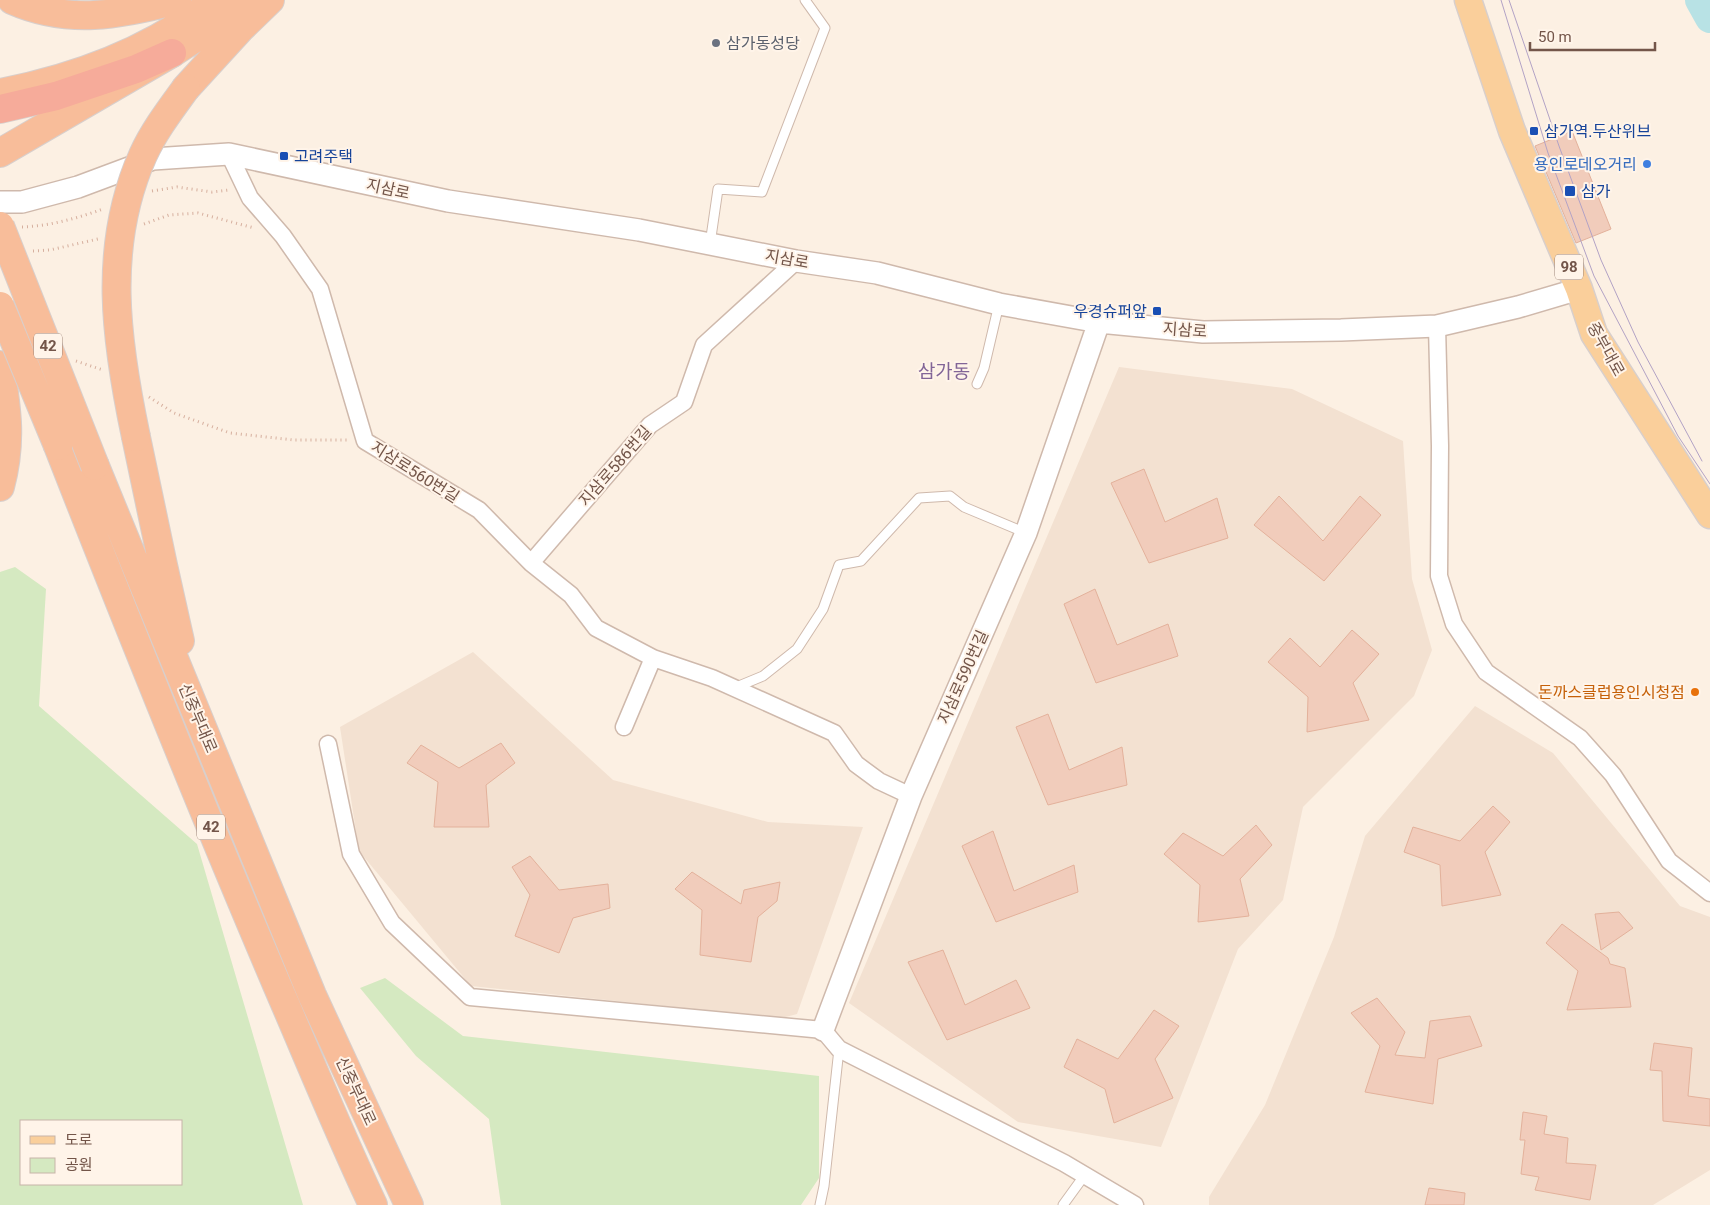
<svg xmlns="http://www.w3.org/2000/svg" width="1710" height="1205" viewBox="0 0 1710 1205" font-family="Roboto,'Noto Sans KR',sans-serif">
<rect width="100%" height="100%" fill="#fcf0e3"/>
<path fill="#f3e1d1" d="M1119,367L1292,389L1403,441L1412,579L1432,650L1414,696L1303,807L1283,900L1238,949L1161,1147L1018,1122L849,1003Z
M473,652L613,780L768,822L863,827L797,1014L782,1018L471,986L359,851L340,727Z
M1475,706L1553,753L1680,906L1710,917V1170L1653,1205H1209V1197L1265,1105L1334,937L1365,836Z"/>
<path fill="#d5e9c1" fill-rule="evenodd" d="M15,567L46,589L39,706L197,844L303,1205H0V572ZM181,1121V1184H21V1121Z
M385,978L463,1036L819,1076V1178L801,1205H501L489,1119L416,1056L360,988Z"/>
<g fill="none" stroke-linecap="round" stroke-linejoin="round">
<path stroke="#b8e2e5" stroke-width="30" d="M1700,0L1710,18"/>
</g>
<path fill="#f1ccbb" stroke="#e3b19b" d="M1572,131L1611,229L1576,243L1535,146Z
M1144,469L1165,522L1217,498L1228,538L1149,563L1111,483Z
M1279,496L1323,541L1360,496L1381,515L1324,581L1254,525Z
M1095,589L1117,645L1168,624L1178,656L1096,683L1064,604Z
M1352,630L1379,654L1353,683L1369,720L1307,732L1308,697L1268,662L1290,638L1320,667Z
M1048,714L1069,770L1122,747L1127,785L1048,805L1016,727Z
M501,743L515,763L486,785L489,827H434L438,782L407,763L421,745L459,768Z
M1493,806L1510,822L1485,852L1501,895L1442,906L1440,865L1404,852L1413,827L1460,841Z
M1256,825L1272,845L1240,879L1249,916L1198,922L1200,885L1164,854L1183,833L1223,856Z
M993,831L1014,891L1074,865L1078,892L996,922L962,846Z
M530,856L559,890L608,884L610,908L573,918L559,953L515,936L530,895L512,867Z
M692,872L741,904L744,890L780,882L777,901L758,917L751,962L700,955L702,910L675,889Z
M1619,912L1633,928L1601,950L1595,914Z
M1562,924L1608,958L1610,964L1625,968L1631,1007L1567,1010L1578,971L1546,943Z
M943,950L965,1005L1016,980L1030,1008L947,1040L908,962Z
M1377,998L1405,1032L1395,1055L1425,1058L1430,1021L1470,1016L1482,1046L1438,1059L1433,1104L1365,1092L1380,1046L1351,1013Z
M1154,1010L1179,1026L1155,1059L1173,1098L1114,1123L1105,1089L1064,1067L1077,1039L1118,1059Z
M1654,1043L1692,1048L1688,1096L1710,1099V1126L1663,1121L1662,1071L1650,1070Z
M1523,1112L1547,1116L1544,1134L1568,1138L1566,1163L1596,1165L1590,1200L1535,1190L1539,1177L1521,1174L1525,1140H1520Z
M1429,1188L1465,1193L1464,1205H1425Z"/>
<g fill="none" stroke-linecap="round" stroke-linejoin="round">
<g stroke="#cfb9ac" stroke-width="11">
<path id="service" d="M710,244L718,189L762,192L825,28L805,0
M977,384L984,368L999,304
M734,688L763,676L797,649L823,609L839,565L861,561L919,498L950,496L964,507L1026,533
M820,1205L824,1186L839,1049
M1063,1205L1084,1176"/>
</g>
<g stroke="#cfb9ac" stroke-width="19">
<path id="minor" d="M229,154L250,198L283,236L320,289L365,441L479,510L531,563L571,595L596,628L653,658L624,727
M1437,326L1440,446L1439,576L1454,624L1486,672L1580,738L1613,775L1669,861L1710,893
M531,563L650,425L684,402L704,345L796,261
M653,658L712,678L834,733L856,764L879,781L911,796
M328,744L351,854L392,923L470,997L823,1030L839,1049L1064,1163L1135,1205"/>
</g>
<g stroke="#cfb9ac" stroke-width="24">
<path id="tertiary" d="M0,202H22L78,187L153,159L229,154L448,201L639,230L796,261L877,273L999,304L1099,322L1203,332L1341,330L1437,326L1518,307L1579,289
M823,1030L911,796L1026,533L1099,322"/>
</g>
<g stroke="#d8cfcc" stroke-width="29">
<path id="primary" d="M1468,0L1512,131L1579,289L1594,334L1710,515"/>
</g>
<g stroke="#d8cfcc" stroke-width="30">
<path id="trunk" d="M12,0C68,25 120,15 177,0
M186,88L240,29L270,0
M0,93C77,78 153,50 215,0
M0,153L172,53L206,31L245,0
M0,365C7,410 12,442 0,487
M136,437L163,565L180,641
M58,446C129,627 201,807 277,985C309,1059 339,1133 373,1205
M95,466L312,995L409,1205"/>
</g>
<g stroke="#d8cfcc" stroke-width="30">
<path id="motorway" d="M0,109L56,96L136,69L172,53"/>
</g>
<path stroke="#d6af9e" stroke-width="3" stroke-dasharray="1 4" stroke-linecap="butt" d="M152,191L177,187L212,192L229,190
M144,224L169,215L198,213L254,228
M22,227C50,226 78,218 103,209
M33,251L50,250L98,239
M76,361L103,370
M149,397L174,413L230,433L294,440H349"/>
<use href="#service" stroke="#fff" stroke-width="9"/>
<use href="#minor" stroke="#fff" stroke-width="16"/>
<use href="#tertiary" stroke="#fff" stroke-width="21"/>
<use href="#primary" stroke="#facf9b" stroke-width="26"/>
<use href="#trunk" stroke="#f8bd9a" stroke-width="28"/>
<use href="#motorway" stroke="#f6ab9a" stroke-width="28"/>
<path stroke="#b2a2c5" stroke-width="1" d="M1501,0L1548,153L1594,276L1678,436L1710,484
M1509,0L1559,146L1601,260L1638,342L1702,461"/>
<g stroke="#d8cfcc" stroke-width="30" stroke-linecap="butt">
<path id="trunk-bridge" d="M0,226L95,466
M0,306L58,446
M136,437C116,342 102,247 143,155C154,131 170,110 186,88"/>
</g>
<use href="#trunk-bridge" stroke="#f8bd9a" stroke-width="28"/>
</g>
<circle fill="#6b7280" stroke="#fff4e9" stroke-width="2" cx="716" cy="43" r="5"/>
<g fill="#1a4fb4" stroke="#fff4e9" stroke-width="2">
<rect x="1529" y="126" width="10" height="10" rx="2.5"/>
<rect x="279" y="151" width="10" height="10" rx="2.5"/>
<rect x="1564" y="185" width="12" height="12" rx="2.5"/>
<rect x="1152" y="306" width="10" height="10" rx="2.5"/>
</g>
<circle fill="#3f7fe0" stroke="#fff4e9" stroke-width="2" cx="1647" cy="164" r="5"/>
<circle fill="#e8710a" stroke="#fff4e9" stroke-width="2" cx="1695" cy="692" r="5"/>
<g text-anchor="middle" dominant-baseline="central" stroke-width="4" stroke-linejoin="round" paint-order="stroke">
<g fill="#fff4e9" stroke="#9d8579" stroke-width="1">
<rect x="1555" y="254.5" width="28" height="25" rx="4"/>
<rect x="34" y="333.5" width="28" height="25" rx="4"/>
<rect x="197" y="814.5" width="28" height="25" rx="4"/>
</g>
<g font-size="15" font-weight="bold" fill="#735549">
<text x="1569" y="267">98</text>
<text x="48" y="346">42</text>
<text x="211" y="827">42</text>
</g>
<g font-size="16" fill="#5b616d" stroke="#fff4e9" text-anchor="start">
<text x="726" y="43">삼가동성당</text>
</g>
<g font-size="16" fill="#164399" stroke="#fff4e9" text-anchor="start">
<text x="1544" y="131">삼가역.두산위브</text>
<text x="294" y="156">고려주택</text>
<text x="1581" y="191">삼가</text>
<text x="1147" y="311" text-anchor="end">우경슈퍼앞</text>
</g>
<g font-size="16" fill="#366cbe" stroke="#fff4e9" text-anchor="end">
<text x="1637" y="164">용인로데오거리</text>
</g>
<g font-size="16" fill="#735549" stroke="#fff4e9">
<text transform="translate(388 189) rotate(12)">지삼로</text>
<text transform="translate(787 259) rotate(10)">지삼로</text>
<text transform="translate(1185 330) rotate(4)">지삼로</text>
<text transform="translate(1606 349) rotate(61)">중부대로</text>
<text transform="translate(615 466) rotate(-49)">지삼로586번길</text>
<text transform="translate(415 472) rotate(32)">지삼로560번길</text>
<text transform="translate(963 677) rotate(-66)">지삼로590번길</text>
<text transform="translate(198 718) rotate(67)">신중부대로</text>
<text transform="translate(356 1091) rotate(65)">신중부대로</text>
</g>
<g font-size="16" fill="#c56008" stroke="#fff4e9" text-anchor="end">
<text x="1685" y="692">돈까스클럽용인시청점</text>
</g>
<g font-size="19" fill="#826597" stroke="#fff4e9">
<text x="944" y="371">삼가동</text>
</g>
</g>
<rect x="20" y="1120" width="162" height="65" fill="#fff4e9" stroke="#c7b4a9"/>
<rect x="30" y="1136" width="25" height="8" fill="#facf9b" stroke="#c7b4a9"/>
<text x="65" y="1145" font-size="15" fill="#735549">도로</text>
<rect x="30" y="1158" width="25" height="15" fill="#d5e9c1" stroke="#c7b4a9"/>
<text x="65" y="1170" font-size="15" fill="#735549">공원</text>
<path d="M1530 42v8h125v-8" fill="none" stroke="#735549" stroke-width="2.5"/>
<text x="1538" y="42" font-size="15" fill="#735549" stroke="#fff4e9" stroke-width="4" paint-order="stroke">50 m</text>
</svg>
